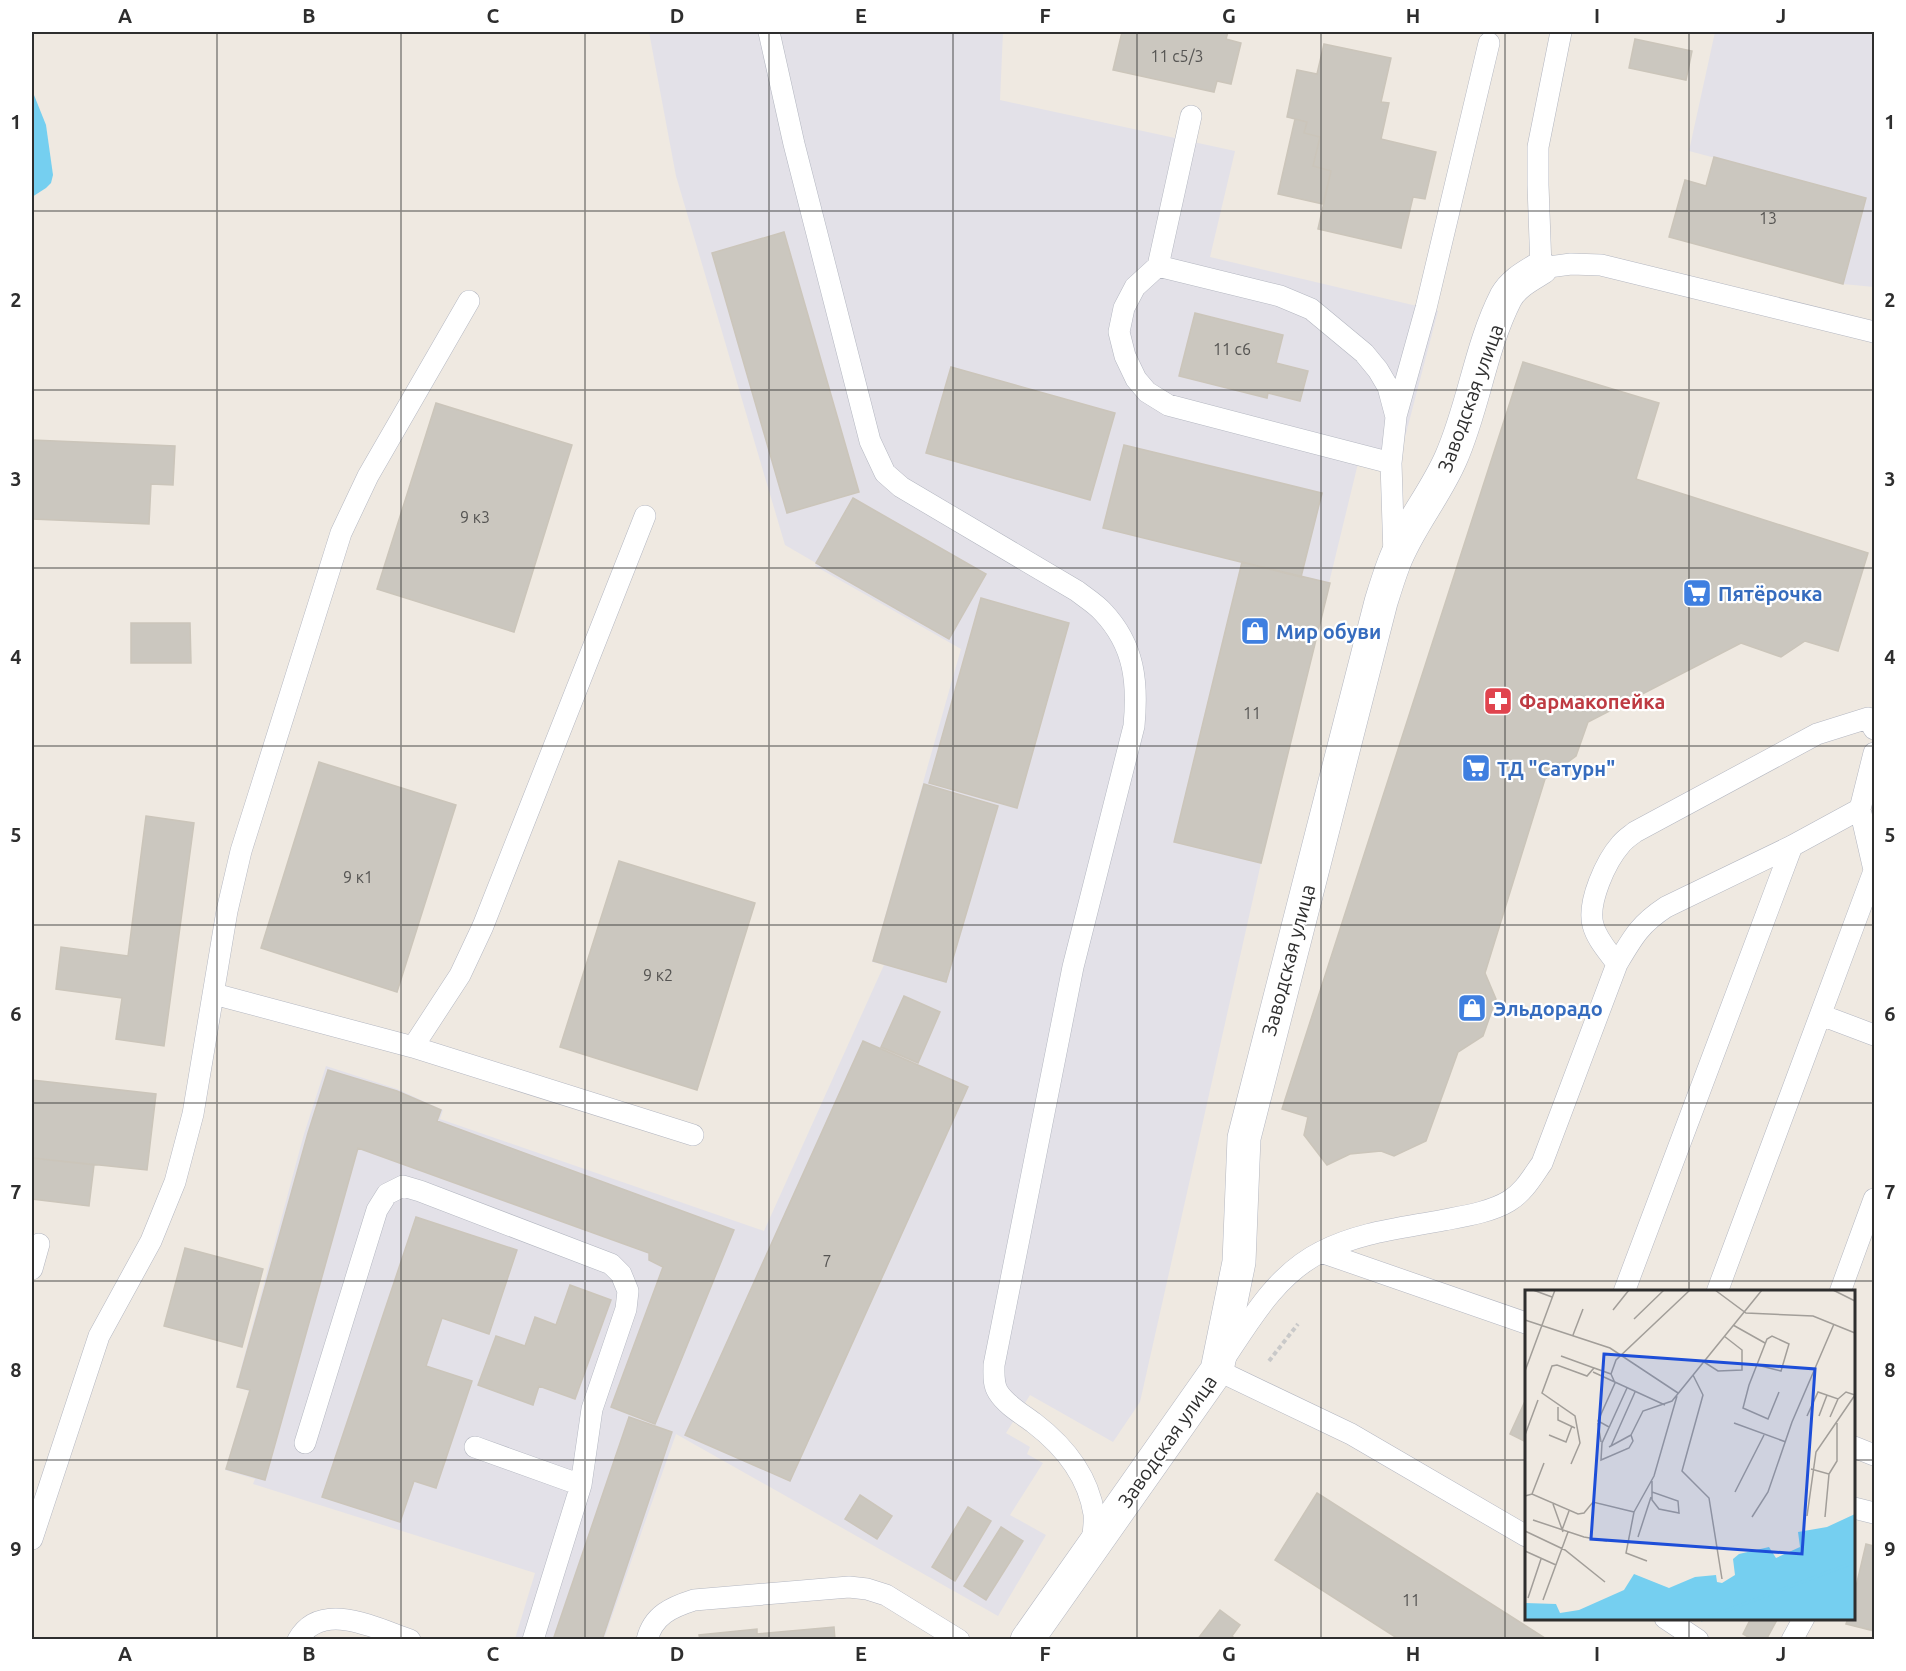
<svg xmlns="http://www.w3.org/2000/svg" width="1906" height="1671" viewBox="0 0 1906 1671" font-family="Ubuntu,sans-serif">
<rect width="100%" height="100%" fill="#efe9e1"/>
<path fill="#e3e1e8" d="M649,32H1003L1000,100L1235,151L1210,257L1438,311L1399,460L1361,451L1261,863L1140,1402L1113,1442L1030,1395L1006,1433L1030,1447L1027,1454L1043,1463L1010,1515L1046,1535L998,1616L676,1434L604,1639H515L535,1573L253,1484L255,1479L225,1470L249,1391L236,1387L304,1134L326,1066L397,1089L443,1110L440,1119L764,1231L884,965L872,962L961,649L815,566L816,563L785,545L676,176Z
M1713,32H1874V287L1843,284L1866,198L1689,151L1715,32Z"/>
<path fill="#75cff0" d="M32,90L46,125L53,175L51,183L46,188L32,197Z"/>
<path fill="#cbc7bf" stroke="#cbc5ba" stroke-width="1.5" d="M1122,32H1228L1226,39L1241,43L1231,84L1217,81L1214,92L1113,70Z
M1635,39L1692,51L1686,80L1629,68Z
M1324,44L1391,58L1381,102L1389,103L1381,139L1436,152L1425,199L1413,197L1401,248L1318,229L1331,171L1313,166L1320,137L1304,133L1307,122L1287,117L1297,70L1317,74Z
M1295,119L1307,122L1304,133L1320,137L1313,166L1331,171L1323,204L1278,194Z
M1714,157L1866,198L1843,284L1669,237L1685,180L1706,186Z
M784,232L859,492L787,513L712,253Z
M1195,313L1283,335L1276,363L1308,371L1300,401L1268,393L1267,398L1179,376Z
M1523,362L1659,403L1636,479L1868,553L1838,651L1805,641L1781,657L1741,643L1588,722L1576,756L1545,779L1485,973L1496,999L1483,1036L1458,1052L1426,1141L1394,1156L1381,1151L1350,1154L1327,1165L1304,1135L1308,1117L1282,1109Z
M951,367L1115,413L1090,500L926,453Z
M436,403L572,445L514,632L377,589Z
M32,440L175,446L173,485L151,484L149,524L32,519Z
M1124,445L1322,493L1301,577L1103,528Z
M853,498L986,574L949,639L816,563Z
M1242,562L1330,583L1261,863L1174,842Z
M981,598L1069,623L1017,808L929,783Z
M131,623H190L191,663H131Z
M319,762L456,805L397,992L261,948Z
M924,784L998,806L946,982L873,961Z
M146,816L194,823L164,1046L116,1039L122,998L56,989L61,947L128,956Z
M619,861L755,903L697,1090L560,1047Z
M904,996L940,1012L918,1063L881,1047Z
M863,1041L968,1087L790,1481L685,1435Z
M328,1070L397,1091L441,1110L437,1121L734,1230L655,1424L611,1407L663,1267L649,1260V1253L358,1148L265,1480L226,1469L250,1390L237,1387L308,1133Z
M32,1080L156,1094L147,1170L32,1158Z
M32,1158L94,1165L89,1206L32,1199Z
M416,1217L517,1250L489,1334L442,1318L426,1366L472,1381L436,1488L414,1481L400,1522L322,1497Z
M185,1248L263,1269L242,1347L164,1326Z
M570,1285L611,1300L575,1399L539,1386L533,1405L478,1385L496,1336L525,1346L535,1317L556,1325Z
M1526,1399V1442L1510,1434Z
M629,1417L672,1432L602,1640H553Z
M1317,1493L1548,1640H1400L1275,1560Z
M860,1495L892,1516L877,1539L845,1519Z
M968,1507L991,1521L955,1581L932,1567Z
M1001,1527L1023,1541L986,1600L964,1586Z
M1866,1544L1874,1546V1631L1846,1624L1848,1618H1854V1595Z
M1220,1610L1240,1625L1232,1636L1236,1640H1197Z
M1751,1618H1778L1766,1640H1753L1743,1634Z
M834,1627L835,1640H700L699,1635L757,1629V1634Z"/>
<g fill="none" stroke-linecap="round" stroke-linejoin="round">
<g stroke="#b4b7c1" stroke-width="22">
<path id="service" d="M769,32L794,144L870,441L885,473L901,487L1077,591C1086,598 1096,604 1103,612C1135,646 1138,683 1134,726L1073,967L994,1365C994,1375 993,1384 998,1392C1006,1405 1022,1414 1034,1423C1064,1446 1088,1475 1094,1514C1095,1523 1093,1533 1092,1542
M1561,32L1538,147V185L1541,268L1571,264L1601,265L1874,332
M1158,266L1191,116
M1396,416L1426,308L1489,43
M1391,463L1396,417L1388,387L1378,370L1364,353L1311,309L1280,296L1158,266L1135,287L1124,308L1119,332L1125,356L1136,379L1147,392L1168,405L1391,463L1394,556
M1874,753L1860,809L1874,870
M1617,964C1633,937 1640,924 1666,907L1792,846L1860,809
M214,994L413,1047L693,1135
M1821,1015L1874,1035
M413,1047L460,975L483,926L645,516
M1321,1252L1526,1323
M32,1269L39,1244
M1624,1292L1792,846
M1717,1292L1874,871
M1840,1292L1874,1199
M305,1443L377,1210L387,1194L403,1186L420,1191L611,1264L621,1274L628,1291L626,1309L592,1409L581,1485L533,1640
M475,1447L581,1485
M1854,1447L1874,1455
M1854,1508L1874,1513
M1526,1536L1351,1434L1217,1370C1247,1326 1273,1276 1321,1252C1359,1232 1403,1228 1444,1220C1465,1216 1491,1212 1509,1201C1524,1192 1532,1177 1542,1163L1617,964C1609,952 1597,940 1593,925C1587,902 1606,861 1621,844C1625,839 1630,836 1635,832L1817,734L1868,718L1874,729
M32,1539L99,1336L151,1241L175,1182L193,1114L227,911L241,851L341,533L368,476L469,301
M1665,1618L1698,1640
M298,1640C321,1599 377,1629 410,1640
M647,1640C653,1615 672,1607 694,1600L849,1587L867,1589L886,1595L959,1640
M1792,1640L1804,1618"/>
</g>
<g stroke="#b4b7c1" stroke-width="34">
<path id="minor" d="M1027,1640L1217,1370L1239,1262L1244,1138L1381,602C1385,589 1389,576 1394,563C1408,526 1435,495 1451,458C1474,406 1480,348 1506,297C1514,283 1528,276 1541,268"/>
</g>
<path stroke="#c9c9c9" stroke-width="4" stroke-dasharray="4.5 3" stroke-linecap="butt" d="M1269,1361L1298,1324"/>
<use href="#service" stroke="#fff" stroke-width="21"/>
<use href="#minor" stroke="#fff" stroke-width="33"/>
</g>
<path fill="none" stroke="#2e2e2e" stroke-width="1.5" stroke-opacity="0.55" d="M217,32V1640M401,32V1640M585,32V1640M769,32V1640M953,32V1640M1137,32V1640M1321,32V1640M1505,32V1640M1689,32V1292M32,211H1874M32,390H1874M32,568H1874M32,746H1874M32,925H1874M32,1103H1874M32,1281H1874M32,1460H1526M1854,1460H1874M1689,1618V1640"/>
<defs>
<g id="supermarket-square" transform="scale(1.5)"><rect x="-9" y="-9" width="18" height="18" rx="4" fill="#3f7fe0" stroke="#fff"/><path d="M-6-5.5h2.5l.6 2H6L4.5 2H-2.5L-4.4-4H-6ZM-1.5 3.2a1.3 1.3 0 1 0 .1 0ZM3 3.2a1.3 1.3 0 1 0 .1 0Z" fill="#fff"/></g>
<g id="shop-square" transform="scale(1.5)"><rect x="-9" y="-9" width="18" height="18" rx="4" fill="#3f7fe0" stroke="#fff"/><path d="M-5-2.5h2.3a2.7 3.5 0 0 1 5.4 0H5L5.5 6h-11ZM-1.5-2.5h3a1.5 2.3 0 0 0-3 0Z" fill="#fff"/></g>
<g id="pharmacy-square" transform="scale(1.5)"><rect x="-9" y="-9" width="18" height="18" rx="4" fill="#e0444e" stroke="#fff"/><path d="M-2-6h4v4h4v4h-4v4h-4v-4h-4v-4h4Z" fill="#fff"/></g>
</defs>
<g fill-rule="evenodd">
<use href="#supermarket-square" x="1697" y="593"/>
<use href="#shop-square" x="1255" y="631"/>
<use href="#pharmacy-square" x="1498" y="701"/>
<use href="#supermarket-square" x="1476" y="768"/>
<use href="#shop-square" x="1472" y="1008"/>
</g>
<g text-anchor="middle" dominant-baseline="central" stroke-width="4.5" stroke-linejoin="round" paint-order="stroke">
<g font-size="16" fill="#555452">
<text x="1177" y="56">11 с5/3</text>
<text x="1768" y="218">13</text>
<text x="1232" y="349">11 с6</text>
<text x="475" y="517">9 к3</text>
<text x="1252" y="713">11</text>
<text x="358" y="877">9 к1</text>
<text x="658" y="975">9 к2</text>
<text x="827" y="1261">7</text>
<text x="1411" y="1600">11</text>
</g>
<g font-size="20" fill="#2e2e2e" stroke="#fff">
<text transform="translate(1470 398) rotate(-70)">Заводская улица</text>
<text transform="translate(1288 960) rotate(-75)">Заводская улица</text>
<text transform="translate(1167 1441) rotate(-55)">Заводская улица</text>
</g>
<g font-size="20" font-weight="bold" fill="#366cbe" stroke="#fff" text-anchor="start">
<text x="1718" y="593">Пятёрочка</text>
<text x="1276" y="631">Мир обуви</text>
<text x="1497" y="768">ТД "Сатурн"</text>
<text x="1493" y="1008">Эльдорадо</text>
</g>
<g font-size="20" font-weight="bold" fill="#be3a42" stroke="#fff" text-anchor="start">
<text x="1519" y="701">Фармакопейка</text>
</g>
</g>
<g transform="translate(1525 1290)">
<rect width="330" height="330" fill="#efe9e1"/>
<path d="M330,224V330H0V313L31,314L35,323L54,320L99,300L109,284L144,298L170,287L191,285L192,292L197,293L210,285L208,269L214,264L244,257L251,268L275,257L273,242L302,237Z" fill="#75cff0"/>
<path fill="none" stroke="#75cff0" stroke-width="3" d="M176,330L330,272"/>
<path fill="none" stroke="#a29e99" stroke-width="1.5" d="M8,0L27,7M190,0L221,23L288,26L330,43M308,0L330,11M88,20L104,0M109,29L139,0M0,30L85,58L153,103M208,35L240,53M48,45L58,19M36,66L69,78M179,72L193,81L217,80V60L199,46M232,75L256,81L264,54L247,46L242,49L224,95L218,118L243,129L254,102M0,81L30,0M68,82L140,115M168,85L178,105L157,181L184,208L197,289M102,98L77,153L76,170L104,158L108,151L106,145L118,121L147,111L237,0M33,117V130L50,138M282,126L293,102L313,109L321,102L330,105M294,126L302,105M305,127L313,109M73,133L76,152M209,133L261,152M84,137L73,131L90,93L86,84L91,70L165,0M0,145L13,110M24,145L41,152L47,136M86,156L110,102M84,157L106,145M46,174L55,153L50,126L17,103L27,76L32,75L62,86L69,78L86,84M286,179L304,184L300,227M304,184L312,171V133M127,202V210L134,219L154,223L153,211L127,202V191M210,202L239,145M7,204L19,173M0,206L7,204L53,224L59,223L68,212L109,222M28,214L38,242M109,222L129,186L152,106M109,222L101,263L122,271M282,226L291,162L330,105M227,227L243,202L267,132L309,34M8,230L59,247L82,251M37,240L44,221M0,241L40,260L80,292M113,247L126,207M0,261L31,275M3,308L16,269M18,310L43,242"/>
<path fill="#1d4ed8" fill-opacity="0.15" stroke="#1d4ed8" stroke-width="3" d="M79,64L290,79L277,264L66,249Z"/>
<rect width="330" height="330" fill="none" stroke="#2e2e2e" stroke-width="3"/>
</g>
<rect width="1906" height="1671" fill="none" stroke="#ffffff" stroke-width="66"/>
<rect x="33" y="33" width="1840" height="1605" fill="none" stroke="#2e2e2e" stroke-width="2"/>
<g font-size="20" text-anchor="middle" font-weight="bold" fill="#2e2e2e">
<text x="125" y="23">A</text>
<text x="309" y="23">B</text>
<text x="493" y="23">C</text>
<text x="677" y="23">D</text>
<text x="861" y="23">E</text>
<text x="1045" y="23">F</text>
<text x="1229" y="23">G</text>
<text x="1413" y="23">H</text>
<text x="1597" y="23">I</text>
<text x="1781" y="23">J</text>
<text x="16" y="129">1</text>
<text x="1890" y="129">1</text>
<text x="16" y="307">2</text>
<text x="1890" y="307">2</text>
<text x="16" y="486">3</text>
<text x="1890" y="486">3</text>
<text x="16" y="664">4</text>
<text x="1890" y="664">4</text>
<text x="16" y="842">5</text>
<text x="1890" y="842">5</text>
<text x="16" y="1021">6</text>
<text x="1890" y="1021">6</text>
<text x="16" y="1199">7</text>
<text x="1890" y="1199">7</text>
<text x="16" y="1377">8</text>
<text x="1890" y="1377">8</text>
<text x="16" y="1556">9</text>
<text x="1890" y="1556">9</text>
<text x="125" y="1661">A</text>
<text x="309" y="1661">B</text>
<text x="493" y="1661">C</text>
<text x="677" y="1661">D</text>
<text x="861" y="1661">E</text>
<text x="1045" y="1661">F</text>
<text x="1229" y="1661">G</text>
<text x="1413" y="1661">H</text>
<text x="1597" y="1661">I</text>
<text x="1781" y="1661">J</text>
</g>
</svg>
